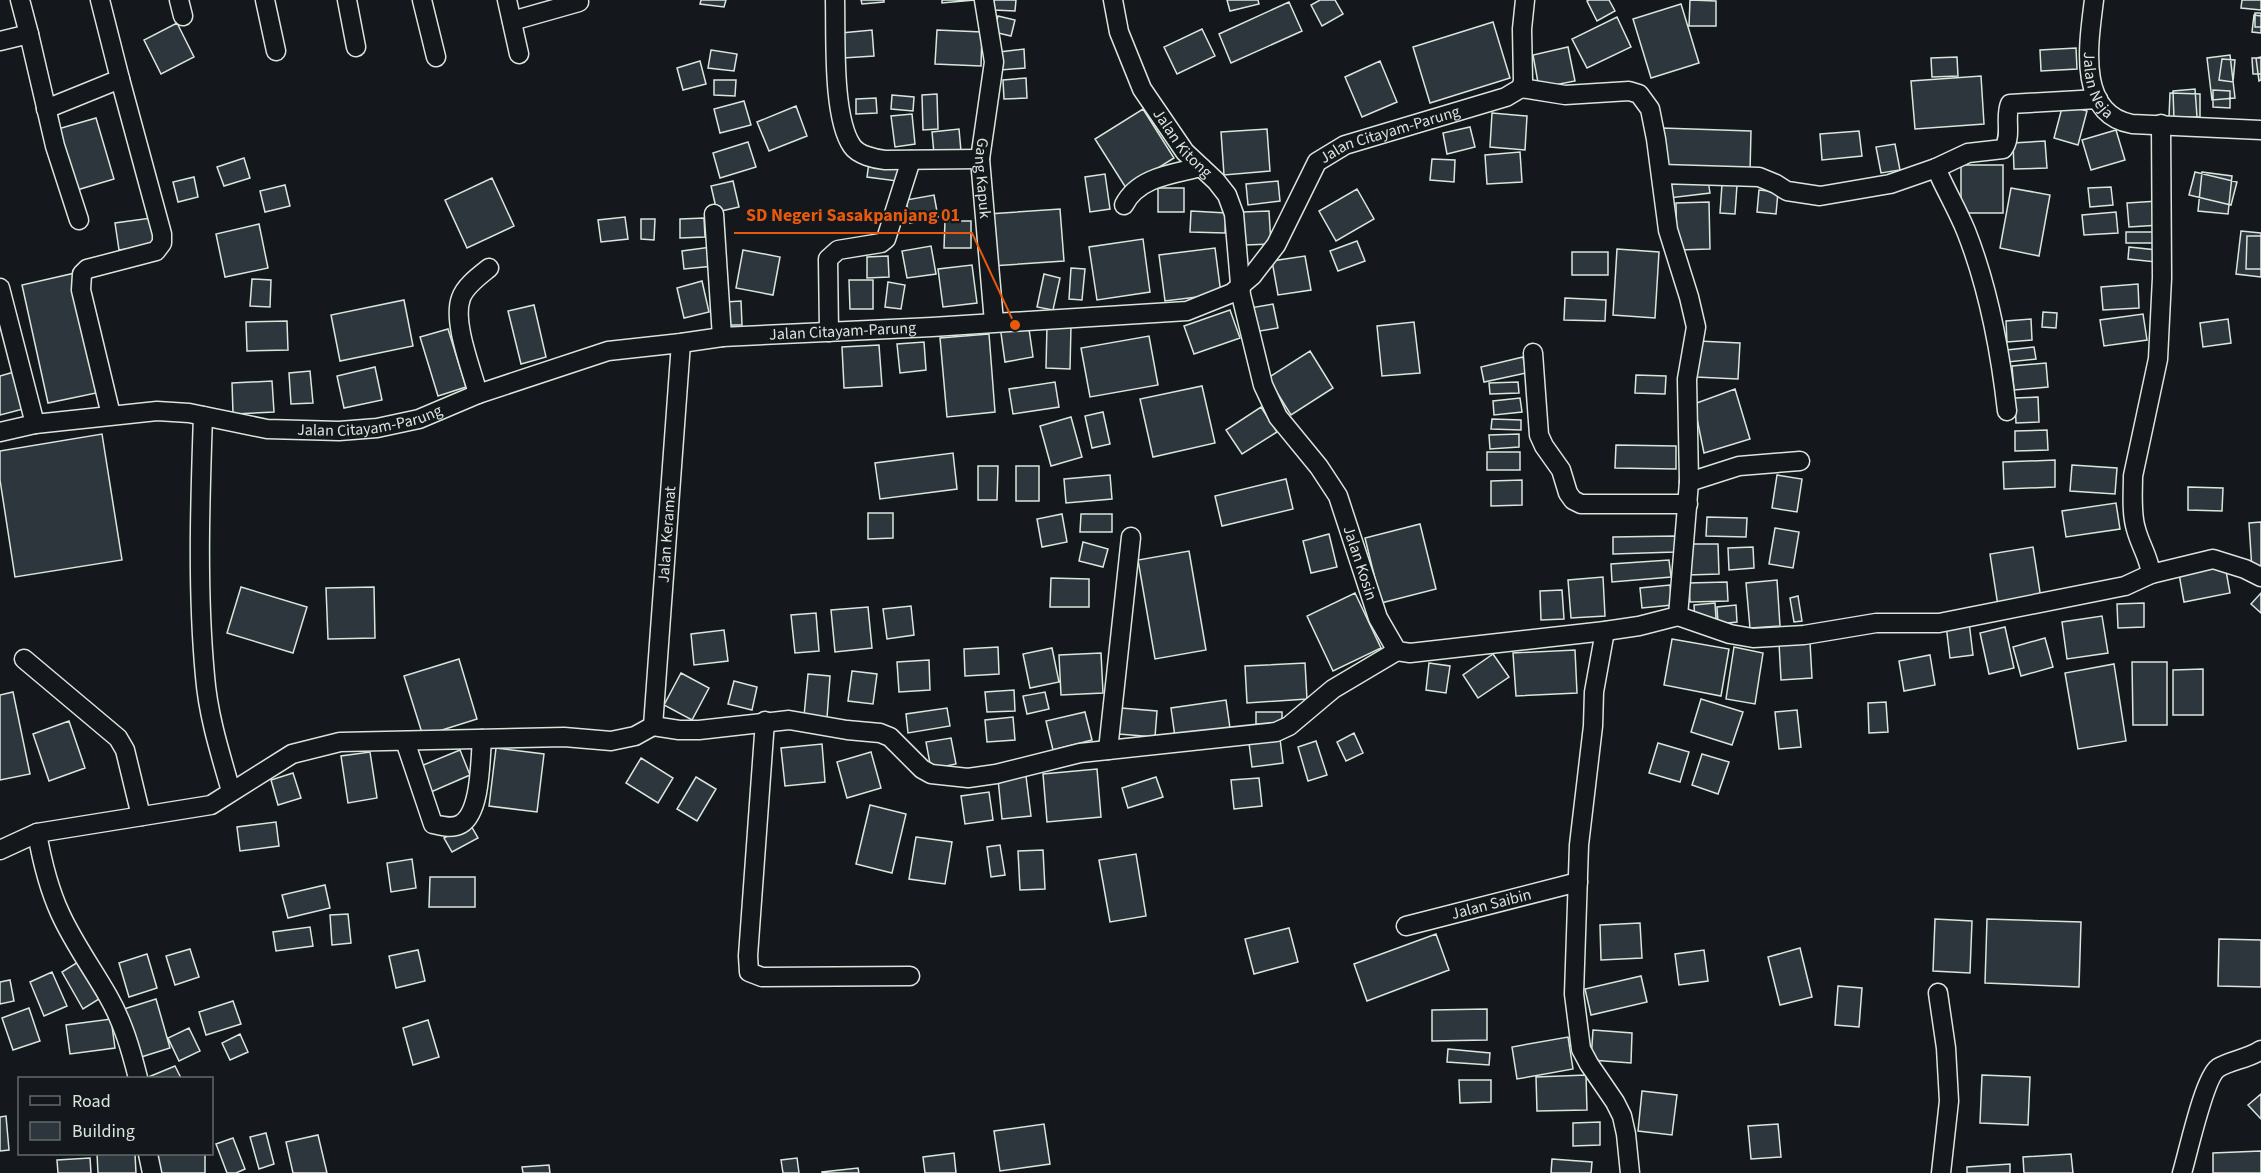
<svg xmlns="http://www.w3.org/2000/svg" width="2261" height="1173" viewBox="0 0 2261 1173" font-family="'Source Sans 3',sans-serif">
<rect width="100%" height="100%" fill="#14181c"/>
<path fill="#2c363c" stroke="#d8e6dc" stroke-width="1.5" d="M701,0H726L724,7L700,4Z
M861,0H884V2L862,4Z
M942,0H975L942,3Z
M994,0H1016L1015,11L994,10Z
M1227,0H1258L1259,4L1230,11Z
M1320,0H1335L1343,14L1322,26L1311,5Z
M1589,0H1609L1615,11L1597,21L1587,1Z
M1690,0L1716,1V26H1689Z
M2242,0H2261V10L2241,8Z
M1289,2L1302,31L1231,63L1219,34Z
M1681,4L1699,63L1651,78L1633,19Z
M2255,13H2261V27H2255Z
M2254,15L2261,16V33L2252,32Z
M998,16L1015,20L1011,36L994,32Z
M1617,17L1631,47L1587,68L1572,39Z
M1493,22L1510,78L1430,103L1413,47Z
M177,23L194,57L161,74L144,40Z
M1202,29L1215,56L1177,74L1164,47Z
M872,30L874,56L843,58L841,33Z
M937,30L982,32L981,66L935,64Z
M1568,47L1575,81L1539,88L1533,55Z
M2076,48L2077,69L2041,71L2040,50Z
M1024,49L1025,68L1001,70L999,52Z
M711,50L737,54L734,71L708,68Z
M2230,55L2235,98L2212,100L2207,58Z
M1957,57L1958,76L1932,77L1931,58Z
M2261,57V80L2259,81L2256,58Z
M2252,58H2261V74H2253Z
M2222,59L2235,60L2233,82L2219,80Z
M700,61L706,84L683,90L677,68Z
M1380,61L1397,102L1362,117L1345,77Z
M1981,76L1984,124L1915,129L1911,81Z
M1026,78L1027,98L1004,99L1003,80Z
M714,80H736L735,96L714,95Z
M2195,89L2197,117L2174,119L2173,91Z
M2213,90L2230,91V108L2213,107Z
M2170,93L2200,94V117H2169Z
M937,94L938,129L923,130L922,95Z
M892,95L914,97L913,111L891,109Z
M876,98L877,113L856,114V99Z
M744,101L751,125L720,133L714,109Z
M2063,104L2087,111L2078,145L2054,138Z
M796,106L807,136L769,151L757,122Z
M1143,109L1174,158L1126,188L1095,139Z
M1492,113L1527,116L1525,150L1490,147Z
M912,114L915,144L895,147L891,116Z
M96,118L114,179L77,190L58,129Z
M1470,127L1475,147L1447,154L1443,133Z
M1662,128L1751,131L1750,172L1661,169Z
M959,129L961,151L934,154L932,132Z
M1267,129L1270,171L1224,175L1221,132Z
M2116,130L2125,160L2091,170L2082,140Z
M1859,131L1862,156L1822,160L1820,134Z
M2045,141L2047,168L2014,169L2013,143Z
M748,142L756,167L720,178L713,153Z
M1895,144L1900,170L1881,173L1876,147Z
M1520,152L1522,182L1487,184L1485,155Z
M244,158L250,178L224,186L217,167Z
M1432,159L1455,160L1454,182L1430,180Z
M869,162L899,166L897,181L867,177Z
M1961,165H2003V213H1961Z
M2195,172L2237,182L2231,205L2189,195Z
M2202,172L2232,176L2228,214L2198,211Z
M1105,174L1110,209L1090,212L1085,177Z
M194,177L198,197L178,202L173,182Z
M492,178L514,226L467,248L445,200Z
M1708,180L1710,193L1669,198L1667,185Z
M733,181L739,207L717,212L711,186Z
M1278,181L1280,201L1248,205L1246,184Z
M1722,184L1737,185L1735,214L1720,213Z
M285,185L290,206L265,212L260,191Z
M2111,187L2113,205L2090,207L2088,188Z
M1158,188H1184V212H1158Z
M2011,188L2050,195L2039,256L2000,248Z
M1357,189L1374,219L1336,241L1319,211Z
M1759,190L1778,192L1776,214L1757,212Z
M934,195L938,217L910,223L906,200Z
M2158,201L2160,225L2129,227L2127,203Z
M1709,202L1710,249L1677,250L1676,203Z
M1060,209L1064,261L991,266L988,214Z
M1191,211L1226,213L1225,233L1190,232Z
M1269,211L1271,244L1245,245L1243,212Z
M2116,212L2118,233L2084,235L2082,215Z
M625,217L628,239L601,242L598,220Z
M151,218L155,245L119,250L115,223Z
M704,218L705,237L680,238V219Z
M641,219H655L654,240L641,239Z
M945,221H971V248H944Z
M259,224L268,268L225,277L216,234Z
M2241,231L2261,233V277L2236,274Z
M2126,232H2156L2157,243H2126Z
M2247,236H2261V269H2246Z
M1143,239L1150,292L1097,300L1089,247Z
M1357,241L1365,261L1338,271L1330,251Z
M931,246L936,274L907,278L902,251Z
M711,247L714,266L684,269L682,251Z
M2129,247L2157,250L2156,262L2128,259Z
M1215,248L1221,294L1165,301L1159,255Z
M1617,249L1659,252L1655,318L1613,315Z
M743,250L780,257L773,295L736,288Z
M1572,252H1608V275H1572Z
M888,256L889,277L867,278V257Z
M1305,256L1311,290L1278,295L1272,261Z
M972,265L977,303L943,307L938,269Z
M1071,268L1085,269L1082,300L1069,299Z
M75,273L101,392L48,403L22,285Z
M1044,274L1060,278L1053,310L1037,307Z
M252,279L271,280L270,307L250,306Z
M849,280H873V309H850Z
M702,281L709,312L684,318L677,288Z
M888,282L905,285L901,309L885,307Z
M2138,284L2139,308L2103,310L2101,287Z
M1565,298L1606,300L1605,321L1564,320Z
M404,300L413,346L340,361L331,315Z
M741,301L742,325H727L726,302Z
M1273,304L1278,328L1254,332L1250,308Z
M534,305L546,357L521,364L508,311Z
M1230,310L1240,338L1194,354L1184,326Z
M2043,312L2057,313L2056,328L2042,327Z
M2143,314L2147,340L2104,346L2100,320Z
M2031,319L2032,340L2007,342L2006,321Z
M2228,319L2231,343L2203,347L2200,323Z
M287,321L288,350L247,351L246,322Z
M1028,322L1033,357L1005,362L1000,326Z
M1414,322L1420,373L1382,376L1377,326Z
M1047,325L1071,326L1070,369L1046,368Z
M448,329L466,387L438,396L420,337Z
M989,334L995,412L947,417L940,338Z
M1149,336L1158,385L1090,397L1081,348Z
M1698,341L1740,343L1738,379L1696,377Z
M924,342L926,370L900,373L897,344Z
M879,345L882,386L844,388L842,347Z
M2034,347L2036,359L2008,362L2007,350Z
M1310,351L1333,388L1291,415L1268,378Z
M1523,357L1526,373L1484,382L1481,367Z
M2046,363L2048,387L2014,390L2012,366Z
M375,367L382,400L344,408L337,376Z
M310,371L313,403L291,404L289,373Z
M14,372L23,409L0,415V376Z
M1636,375L1666,376L1665,394L1635,393Z
M272,381L274,412L233,414L232,383Z
M1055,382L1059,407L1013,414L1009,389Z
M1518,382L1519,393L1490,394L1489,383Z
M1202,386L1215,443L1153,457L1140,399Z
M1735,389L1750,439L1704,453L1694,404Z
M2038,397L2039,422L2016,423L2015,398Z
M1520,398L1522,412L1494,415L1493,401Z
M1261,407L1277,432L1242,454L1226,430Z
M1103,412L1110,444L1092,448L1085,416Z
M1071,417L1082,457L1051,466L1040,426Z
M1492,419L1521,420V430L1491,429Z
M2047,430L2048,450L2015,451V431Z
M102,434L122,560L15,577L0,480V451Z
M1519,434V447L1490,449L1489,435Z
M1616,445L1676,446V469L1615,468Z
M1487,452H1520V470H1487Z
M953,453L957,489L880,499L875,463Z
M2055,460V487L2004,489L2003,462Z
M2072,465L2117,468L2115,494L2070,491Z
M978,466H998L997,500H978Z
M1016,466H1039V501H1016Z
M1110,475L1112,499L1066,503L1064,479Z
M1777,475L1802,479L1797,512L1772,508Z
M1286,479L1293,509L1222,526L1215,496Z
M1522,480V505L1491,506V481Z
M2188,487L2223,488L2222,511L2188,510Z
M2116,503L2120,529L2066,537L2062,511Z
M868,513H893V538L868,539Z
M1062,514L1067,542L1042,547L1037,519Z
M1081,514H1112V532H1080Z
M1707,517L1747,518L1746,537L1706,536Z
M2261,522V569L2252,570L2249,523Z
M1420,524L1436,589L1381,603L1365,538Z
M1775,528L1799,532L1793,568L1769,564Z
M1329,534L1337,567L1311,573L1303,541Z
M1675,536V552L1613,554V537Z
M1083,542L1108,549L1103,567L1079,561Z
M1687,544H1718L1719,574L1688,575Z
M1753,547L1754,568L1729,570L1728,548Z
M2033,547L2041,599L1998,606L1990,554Z
M1189,551L1206,650L1155,659L1138,560Z
M1669,560L1671,577L1612,582L1611,564Z
M2225,565L2230,593L2184,602L2179,574Z
M1603,577L1605,616L1571,618L1568,580Z
M1051,578L1089,579V607H1050Z
M1777,580L1780,626L1750,628L1746,583Z
M1727,582L1728,601L1690,602L1689,583Z
M1670,585L1672,605L1642,608L1640,588Z
M241,587L307,607L293,653L227,633Z
M374,587L375,638L328,639L326,588Z
M1562,590L1564,619L1541,620L1540,591Z
M1355,593L1381,648L1333,671L1307,616Z
M2261,593V613L2251,604Z
M1798,596L1802,621L1794,622L1790,598Z
M1715,603L1716,619L1695,621L1694,605Z
M2144,603V627L2118,628L2117,604Z
M1736,605L1737,622L1718,624L1717,607Z
M911,606L914,635L887,639L883,609Z
M868,607L872,648L835,652L831,610Z
M816,613L819,651L795,653L791,615Z
M2102,616L2108,653L2067,659L2062,622Z
M1969,622L1973,655L1950,658L1946,625Z
M2005,627L2014,668L1989,674L1980,633Z
M724,630L728,661L694,665L691,634Z
M2045,638L2053,667L2021,676L2013,647Z
M1672,639L1729,649L1721,696L1664,685Z
M1810,642L1812,678L1781,680L1779,643Z
M998,647L999,674L965,676L964,649Z
M1734,647L1763,653L1755,704L1726,699Z
M1052,648L1059,682L1030,688L1023,654Z
M1575,650L1577,693L1516,696L1513,653Z
M1101,653L1103,693L1061,695L1059,655Z
M1493,654L1509,677L1478,698L1463,675Z
M1930,655L1935,685L1904,691L1899,661Z
M459,659L477,719L423,736L404,676Z
M929,660L930,690L899,692L897,662Z
M2132,662H2167V725H2133Z
M1305,663L1307,699L1247,703L1245,666Z
M1429,663L1450,666L1446,693L1426,690Z
M2114,664L2126,741L2078,749L2065,673Z
M2203,669V715H2173V670Z
M852,671L877,674L873,704L848,701Z
M681,673L709,688L692,720L664,705Z
M808,674L830,676L827,718L804,716Z
M734,681L757,687L752,710L728,704Z
M1014,690L1015,711L987,712L985,692Z
M13,692L30,774L0,780V695Z
M1045,692L1049,709L1027,714L1023,696Z
M1701,699L1743,712L1732,745L1691,732Z
M1226,700L1230,728L1175,737L1171,708Z
M1886,702L1888,732L1869,733L1868,703Z
M947,708L950,726L908,733L906,714Z
M1121,708L1157,711L1155,737L1119,734Z
M1797,710L1801,747L1779,749L1775,712Z
M1085,712L1092,740L1053,750L1046,721Z
M1256,712H1282V725L1256,724Z
M1013,717L1015,740L987,742L985,720Z
M69,721L85,768L49,781L33,734Z
M1354,733L1363,753L1346,761L1337,742Z
M951,738L956,764L931,769L926,742Z
M1280,739L1283,763L1252,767L1249,743Z
M1316,741L1327,775L1308,781L1298,747Z
M1658,743L1689,752L1680,782L1649,773Z
M822,744L825,782L785,786L781,748Z
M496,748L544,754L537,812L489,806Z
M460,750L470,775L431,792L421,766Z
M370,752L377,798L348,803L341,756Z
M871,752L881,788L847,798L837,762Z
M1702,754L1729,762L1718,794L1692,785Z
M641,758L673,778L658,803L626,783Z
M1097,769L1101,817L1047,822L1043,774Z
M293,773L301,798L278,805L271,780Z
M1026,776L1031,816L1002,819L998,779Z
M696,777L716,789L697,821L677,809Z
M1156,777L1163,797L1128,808L1122,788Z
M1259,778L1262,806L1234,809L1231,780Z
M989,792L993,820L965,824L961,796Z
M870,805L906,814L892,873L856,864Z
M276,822L279,846L240,851L237,827Z
M470,824L478,838L452,852L444,838Z
M916,837L952,842L945,884L909,879Z
M1000,845L1005,875L991,877L987,847Z
M1043,850L1045,889L1020,890L1018,851Z
M1136,854L1146,916L1110,922L1099,860Z
M412,859L416,888L391,892L387,863Z
M430,877H475V907H429Z
M325,885L330,908L288,918L282,895Z
M348,914L351,943L332,945L330,915Z
M1935,919L1972,921L1970,973L1933,971Z
M1987,919L2081,922L2079,987L1985,983Z
M1640,923L1642,958L1601,960L1600,925Z
M310,927L313,946L276,951L273,932Z
M1289,928L1298,962L1254,974L1245,939Z
M1436,934L1449,970L1367,1001L1354,964Z
M2219,939L2261,940V987L2218,986Z
M1800,948L1812,997L1780,1005L1768,957Z
M190,949L199,977L175,985L166,956Z
M418,950L425,981L396,988L389,956Z
M1704,950L1708,981L1679,985L1675,954Z
M147,954L157,988L129,997L119,963Z
M78,962L99,999L83,1009L62,972Z
M52,972L67,1006L44,1016L30,982Z
M1641,976L1647,1002L1591,1015L1585,989Z
M10,980L14,1001L0,1004V982Z
M1838,986L1862,988L1859,1027L1835,1025Z
M156,999L170,1048L138,1058L124,1009Z
M233,1001L241,1024L206,1035L199,1012Z
M29,1008L40,1041L13,1050L2,1018Z
M1487,1009V1040L1432,1041V1010Z
M111,1019L115,1048L70,1054L66,1025Z
M428,1020L439,1057L413,1065L403,1028Z
M189,1028L200,1051L179,1061L168,1038Z
M1593,1030L1632,1033L1631,1063L1591,1060Z
M240,1034L248,1052L230,1060L222,1043Z
M1568,1037L1573,1069L1517,1079L1512,1047Z
M1448,1049L1490,1053L1489,1065L1447,1062Z
M175,1066L181,1078H146Z
M1586,1075L1587,1110L1537,1111L1536,1077Z
M1982,1075L2030,1077L2028,1125L1980,1123Z
M1459,1080H1491V1102L1460,1103Z
M1642,1091L1677,1095L1672,1135L1638,1131Z
M2261,1094V1119L2248,1105Z
M6,1116L9,1150L0,1151V1117Z
M1600,1122V1145L1573,1146V1123Z
M1044,1124L1050,1164L1000,1171L994,1131Z
M1778,1124L1781,1157L1751,1159L1748,1126Z
M266,1133L274,1164L259,1169L250,1137Z
M318,1135L327,1173H293L286,1142Z
M233,1138L245,1169L236,1173H227L216,1144Z
M2261,1151V1173H2213V1153Z
M954,1153L956,1173H925L923,1157Z
M97,1154H135L136,1173H98Z
M157,1154H205V1173H158Z
M2071,1154L2073,1173H2024L2023,1157Z
M90,1158L91,1173H58L57,1160Z
M797,1158L799,1173H783L781,1160Z
M1552,1159L1592,1162L1591,1173H1551Z
M2010,1164V1173H1967V1167Z
M549,1165L550,1173H523L522,1167Z
M858,1168L859,1173H822V1172Z"/>
<g fill="none" stroke-linecap="round" stroke-linejoin="round">
<g stroke="#d8e6dc" stroke-width="21">
<g id="street">
<path d="M179,0L183,16"/>
<path d="M265,0L276,51"/>
<path d="M347,0L356,47"/>
<path d="M422,0L436,57"/>
<path d="M507,0L519,54"/>
<path d="M835,0C836,36 832,117 852,146C858,155 875,159 885,160L980,159"/>
<path id="s1" d="M984,0L994,62L980,159L994,322"/>
<path id="s2" d="M1113,0L1119,32L1142,89L1185,152L1216,181L1227,195L1234,214L1241,295L1263,385L1278,417L1319,467L1338,496L1378,618L1397,651L1410,653L1605,631L1639,626L1678,616L1689,482L1687,379L1696,327L1689,297L1668,230L1656,139L1650,109L1639,94L1629,91L1565,95L1521,88"/>
<path id="s3" d="M2094,0C2089,41 2076,114 2132,124L2261,130"/>
<path d="M512,21L579,2"/>
<path d="M29,34L55,146L79,220"/>
<path d="M0,41L29,34L20,0"/>
<path d="M46,109L120,79L100,0"/>
<path d="M1936,168L1968,153L2003,149C2013,136 2004,118 2010,104L2098,99"/>
<path d="M1661,174L1759,177L1776,184L1787,191L1820,196L1890,184L1936,168C1945,189 1957,209 1966,231C1989,289 2000,349 2007,411"/>
<path d="M1124,205C1138,177 1173,174 1201,167"/>
<path d="M714,214L722,337"/>
<path d="M0,288L35,424"/>
<path d="M829,332L828,259L838,250L881,243L886,239L911,160"/>
<path d="M1533,353L1539,435L1544,446L1561,470L1568,493L1573,500L1581,504H1688"/>
<path d="M478,394C472,370 452,322 461,298C465,286 479,276 489,268"/>
<path d="M111,415L81,290L82,274L87,269L156,251L162,243V234L120,79"/>
<path d="M203,416C200,502 197,590 205,676C208,715 220,753 231,791"/>
<path id="s4" d="M0,432L35,424L157,411L189,413L267,429L339,431L377,428L419,419L478,394L608,351L681,343L722,337L932,327L1187,311L1232,293L1252,276L1276,245L1317,162L1345,145L1506,97L1521,88L1523,81L1522,29L1525,0"/>
<path d="M1689,482L1739,466L1800,461"/>
<path d="M2151,574L2213,559L2245,569L2261,577"/>
<path d="M1678,616L1730,634L1753,638L1804,635L1876,623H1939L2125,586L2151,574C2149,557 2140,545 2136,529C2131,513 2133,492 2133,476L2158,359L2162,278L2161,124"/>
<path d="M1605,631L1594,692L1593,726L1579,845L1574,994L1581,1049L1589,1064L1615,1102L1622,1116L1626,1134L1630,1173"/>
<path d="M24,659L118,738L125,750L141,816"/>
<path d="M765,721L748,956L749,972L762,977L910,976"/>
<path id="s5" d="M653,726L681,343"/>
<path d="M405,741L433,824C442,826 452,829 461,824C481,812 480,761 482,739"/>
<path d="M1108,750L1131,537"/>
<path d="M37,833C42,861 48,887 60,913C73,942 92,968 108,996C123,1022 131,1050 138,1078"/>
<path d="M0,850L37,833L211,805L292,754L340,742L564,737L611,741L635,736L653,726L679,730H699L789,720L847,730L880,733L890,737L922,769L931,774L968,778L996,774L1080,753L1276,732L1289,726L1333,689L1397,651"/>
<path id="s6" d="M1406,926L1578,882"/>
<path d="M1938,993L1946,1048L1949,1101L1941,1173"/>
<path d="M148,1154L152,1173"/>
<path d="M2182,1173C2188,1153 2204,1078 2218,1068C2231,1060 2248,1059 2261,1050"/>
</g>
</g>
<use href="#street" stroke="#14181c" stroke-width="18"/>
</g>
<g text-anchor="middle" dominant-baseline="central" stroke-width="4.5" stroke-linejoin="round" paint-order="stroke">
<g font-size="16" fill="#d8e6dc" stroke="#14181c">
<text stroke="none"><textPath href="#s3" startOffset="87">Jalan Neja</textPath></text>
<text stroke="none"><textPath href="#s4" startOffset="1490">Jalan Citayam-Parung</textPath></text>
<text stroke="none"><textPath href="#s2" startOffset="162">Jalan Kitong</textPath></text>
<text stroke="none"><textPath href="#s1" startOffset="180">Gang Kapuk</textPath></text>
<text stroke="none"><textPath href="#s4" startOffset="860">Jalan Citayam-Parung</textPath></text>
<text stroke="none"><textPath href="#s4" startOffset="374">Jalan Citayam-Parung</textPath></text>
<text stroke="none"><textPath href="#s5" startOffset="192">Jalan Keramat</textPath></text>
<text stroke="none"><textPath href="#s2" startOffset="630">Jalan Kosin</textPath></text>
<text stroke="none"><textPath href="#s6" startOffset="88">Jalan Saibin</textPath></text>
</g>
</g>
<path fill="none" stroke="#e8590c" stroke-width="2" d="M1015 325L972 233H734"/>
<circle fill="#e8590c" stroke="#14181c" stroke-width="2" cx="1015" cy="325" r="6"/>
<g font-size="18" text-anchor="middle" font-weight="bold" fill="#e8590c" stroke="#14181c" stroke-width="4.5" stroke-linejoin="round" paint-order="stroke">
<text x="853" y="221">SD Negeri Sasakpanjang 01</text>
</g>
<rect x="18" y="1077" width="195" height="78" fill="#14181c" stroke="#626a69" stroke-width="1.5"/>
<rect x="30" y="1096" width="30" height="9" fill="#14181c" stroke="#626a69" stroke-width="1.5"/>
<text x="72" y="1107" font-size="18" fill="#d8e6dc">Road</text>
<rect x="30" y="1122" width="30" height="18" fill="#2c363c" stroke="#626a69" stroke-width="1.5"/>
<text x="72" y="1137" font-size="18" fill="#d8e6dc">Building</text>
</svg>
